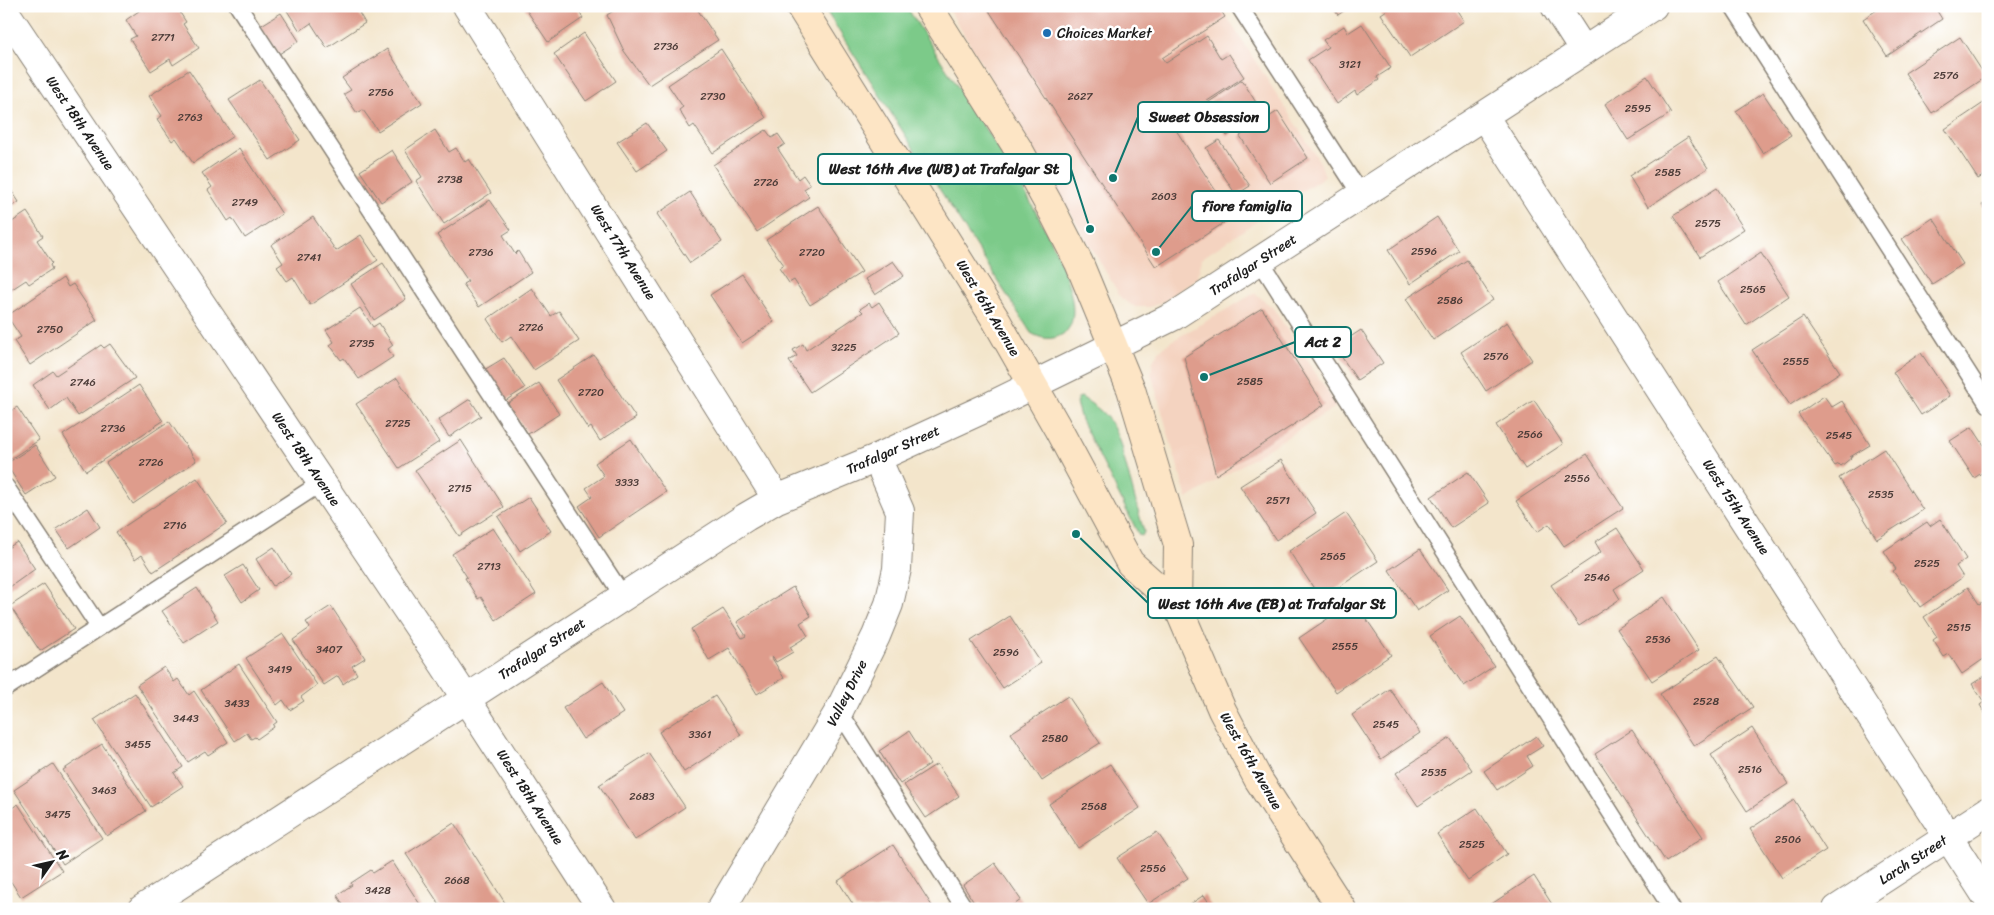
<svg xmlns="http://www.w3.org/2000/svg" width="1994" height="915" viewBox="0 0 1994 915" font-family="Sriracha,sans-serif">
<rect width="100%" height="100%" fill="#fff"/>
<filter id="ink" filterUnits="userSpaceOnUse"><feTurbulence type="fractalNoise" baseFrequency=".02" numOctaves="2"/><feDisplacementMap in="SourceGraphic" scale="10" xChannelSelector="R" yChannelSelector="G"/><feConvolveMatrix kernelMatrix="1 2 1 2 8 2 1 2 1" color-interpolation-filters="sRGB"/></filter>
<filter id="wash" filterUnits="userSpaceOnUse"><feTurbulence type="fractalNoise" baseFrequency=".0096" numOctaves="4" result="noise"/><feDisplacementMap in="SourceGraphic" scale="20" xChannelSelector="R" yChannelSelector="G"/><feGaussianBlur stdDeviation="1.12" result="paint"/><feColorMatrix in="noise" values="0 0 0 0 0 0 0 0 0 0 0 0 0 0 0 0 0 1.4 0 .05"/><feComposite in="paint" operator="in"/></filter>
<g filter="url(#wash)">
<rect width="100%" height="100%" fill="#f3e5cb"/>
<path fill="#f4d3c0" d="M947,6H1220L1320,162L1325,176L1202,258L1197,278L1164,301L1150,307H1135L1122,299Z
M1255,293L1273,308L1337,406L1187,499L1151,373L1153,361L1160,350L1170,342Z"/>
<path fill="#7cca89" stroke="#4c7352" d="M823,6H906C928,40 950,75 972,109C992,140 1107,305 1063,334C1052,341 1041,339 1031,333Z
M1081,397C1103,411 1109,416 1119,440L1144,532L1142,536L1139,535L1081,420L1076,403L1078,398Z"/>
<g id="blocks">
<path fill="#de9c8c" d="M146,6H172L174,10L177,8L186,22L183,24L199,48L173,65L170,59L151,71L130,39L136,36L126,20Z
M291,6H355L365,23L327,48L311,23L300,31L286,9Z
M527,6H575L583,18L548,42L525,8Z
M621,6H695L718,40L649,85L624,51L607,15Z
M986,6H1218L1225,17L1162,58L1166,63L1207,36L1221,59L1229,54L1244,77L1172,124L1233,217L1156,267Z
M1332,6H1351L1338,15Z
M1393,6H1454L1464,21L1410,57L1381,14Z
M1883,6H1934L1942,19L1887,56L1863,19Z
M281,13L299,41L279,54L260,26Z
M1362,24L1391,68L1377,77L1379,80L1357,95L1355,91L1337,104L1308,60L1328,47L1323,40L1344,26L1348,33Z
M584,33L616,81L586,101L554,54Z
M1960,37L1986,77L1932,113L1905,73Z
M387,49L422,103L378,131L363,110L357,113L344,94L351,90L342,78Z
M721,49L766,118L713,153L694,125L690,128L679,110L683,107L668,85Z
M189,70L233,136L193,163L176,138L172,141L157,119L162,116L149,96Z
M1647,76L1671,113L1628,140L1605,104Z
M260,80L300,140L270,160L229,100Z
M1242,80L1262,112L1227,136L1206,104Z
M1763,93L1791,135L1763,153L1736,111Z
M1988,100V173L1978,179L1945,129Z
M1278,111L1308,158L1270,183L1240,136Z
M647,123L667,151L637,171L617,142Z
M435,130L449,152L456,148L465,162L469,159L491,193L444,224L416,181L422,177L405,150Z
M766,130L772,138L778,134L785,144L778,149L798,179L803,175L810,185L804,189L809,197L757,232L713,165Z
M1688,137L1708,168L1648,207L1629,176Z
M1219,140L1250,186L1236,195L1206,148Z
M239,148L282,214L245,238L232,218L228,221L208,190L212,187L202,173Z
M392,150L412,182L381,202L360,171Z
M6,182L19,202L6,210Z
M1717,188L1744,229L1700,257L1673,216Z
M690,192L722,242L690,263L657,214Z
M490,200L511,230L503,235L515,254L518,251L531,272L479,307L463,284L468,281L437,235Z
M1988,201V214L1982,205Z
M818,206L862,272L810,305L794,280L789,283L779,268L784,265L766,240Z
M27,212L43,236L37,240L52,263L50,265L52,269L29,284L26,280L6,293V226Z
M313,217L336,251L361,235L378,260L310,305L293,277L287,281L277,267L283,263L271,245Z
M1437,217L1459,251L1410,284L1388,250Z
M1933,218L1963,264L1932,284L1902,239Z
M1761,253L1789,296L1746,325L1718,282Z
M1467,260L1493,300L1433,340L1406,299Z
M893,261L904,276L875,295L865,279Z
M383,263L406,299L374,320L351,284Z
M742,274L774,322L742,343L710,295Z
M63,278L68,287L73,284L97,320L30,365L14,341L21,337L7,316Z
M532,288L551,316L559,311L579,341L534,370L511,336L502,342L487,319Z
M879,302L899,333L810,392L789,361L797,356L793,350L803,344L806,350L863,312L860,309L869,303L872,307Z
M360,308L373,327L379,323L393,345L388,349L393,357L359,379L344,358L341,360L330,345L334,342L326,330Z
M1262,308L1324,405L1216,475L1184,357Z
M1803,317L1840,372L1790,405L1752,350Z
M1507,322L1532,360L1486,391L1461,352Z
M1361,330L1383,363L1357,380L1335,347Z
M110,344L135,378L78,416L66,398L50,410L33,385L53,371L56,375L101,345L104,348Z
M1921,353L1950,396L1921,415L1893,372Z
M594,355L636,418L600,441L591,427L588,429L556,380Z
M504,358L525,388L505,401L484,370Z
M397,378L439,442L399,468L356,404Z
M539,383L559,414L528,434L508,403Z
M139,385L163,421L86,471L63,435Z
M1824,396L1832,407L1842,401L1870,445L1850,457L1851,458L1841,466L1839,464L1835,466L1798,414Z
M470,399L481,416L449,437L438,420Z
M1534,400L1563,444L1525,469L1496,425Z
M17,407L39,440L6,462V414Z
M169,421L196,461L133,504L106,463Z
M1972,427L1988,451V469L1974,478L1950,441Z
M631,439L666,492L599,537L579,506L592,497L586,488L604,476L595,463Z
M461,440L504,507L459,536L415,470Z
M35,445L55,476L26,495L6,464Z
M1884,449L1923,510L1877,539L1839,478Z
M1587,454L1623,508L1564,546L1549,524L1537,532L1516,501Z
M1281,460L1316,513L1276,540L1240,486Z
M1468,472L1489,503L1451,528L1431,497Z
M197,478L227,523L153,572L142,555L135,560L116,532Z
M529,497L551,531L520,551L498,517Z
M88,508L100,527L69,548L56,529Z
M1346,513L1378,561L1321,599L1289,551Z
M1940,519L1966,559L1956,566L1963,577L1920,607L1904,584H1902L1893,571L1896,569L1884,551L1927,522L1930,526Z
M493,528L536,594L496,620L481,597L478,599L465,578L467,577L452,554Z
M1617,528L1644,569L1614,589L1620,599L1579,626L1551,585L1601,552L1595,542Z
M17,542L35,569L7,589L6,549Z
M274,547L291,574L273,586L256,559Z
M1420,549L1448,590L1417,611L1389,570Z
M243,565L259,590L242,602L225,576Z
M44,584L74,629L40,651L10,606Z
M793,587L811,616L800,623L808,636L790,647L793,652L776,662L773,657L772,658L784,678L757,694L729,648L709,660L691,629L723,609L742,638L746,636L737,622Z
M1968,587L1979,604L1988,599V656L1962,674L1949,654L1944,657L1933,640L1937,637L1924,617Z
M197,588L218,621L184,643L162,611Z
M1664,597L1699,650L1652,681L1617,629Z
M1354,601L1391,655L1336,692L1299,638Z
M331,606L365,658L352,666L357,674L343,684L338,676L324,685L293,640L310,628L306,622Z
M1010,616L1041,663L1003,688L971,641Z
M1460,616L1494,666L1464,686L1430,636Z
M283,634L317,685L301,697L304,701L290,710L283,700L277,705L246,658Z
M1718,656L1753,707L1694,746L1660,694Z
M239,664L277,722L273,725L274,727L257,739L255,737L251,739L247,733L235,741L201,690Z
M164,667L174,682L178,679L189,695L194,691L228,742L208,755L205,751L188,762L137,685Z
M1988,674V718L1980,705L1984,702L1972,684Z
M603,682L623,713L583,739L563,708Z
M1390,689L1420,733L1381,759L1352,715Z
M135,693L183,767L174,773L183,786L151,807L94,720Z
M715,696L741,735L684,772L659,732Z
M1068,696L1100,743L1042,781L1011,733Z
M1752,728L1788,784L1747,811L1711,755Z
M1632,730L1703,837L1666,862L1595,754Z
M909,731L930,764L900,784L879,751Z
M1536,736L1543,746L1527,756L1533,766L1497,790L1484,771Z
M1450,738L1472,770L1418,806L1396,773Z
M102,744L146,811L107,836L63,770Z
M649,753L685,807L635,840L599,785Z
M53,764L102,838L63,864L14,790Z
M937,764L959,796L926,818L904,785Z
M1110,764L1140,808L1078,848L1049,804Z
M1794,800L1826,850L1782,878L1750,829Z
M18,804L62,871L21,897L6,874V812Z
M1477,808L1507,854L1468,881L1437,834Z
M454,823L509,909H439L441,907L406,854Z
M1157,832L1188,878L1148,904L1117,858Z
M893,845L934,909H856L838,881Z
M392,861L423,909H346L337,895L352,885L351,883L371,870L373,873Z
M995,863L1021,900L1008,909H984L980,903L976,906L963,885Z
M1534,876L1555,909H1484Z
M1204,895L1213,909H1183Z"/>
</g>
</g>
<g filter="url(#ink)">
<use href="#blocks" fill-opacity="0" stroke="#888074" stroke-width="1"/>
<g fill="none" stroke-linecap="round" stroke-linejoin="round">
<g stroke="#888074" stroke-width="19">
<path id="service" d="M238,6L623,596
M1239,6L1361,195
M1733,6L1988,404
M1260,261L1672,909
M6,487L99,627
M6,688L321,483
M839,711L965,909"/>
</g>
<g stroke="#888074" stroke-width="30">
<path id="minor" d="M467,6L777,499
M1555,6L1584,51
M6,13L444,665L602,909
M1484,116L1988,899
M142,909L746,517L777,499L877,458L988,407L1174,316L1653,6
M721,909L839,711L876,636L889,604L897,569L900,511L877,458
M1837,909L1988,811"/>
</g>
<g stroke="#888074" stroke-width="30">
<path id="secondary" d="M800,6L996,320L1057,427L1130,563L1177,605L1222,710L1258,779L1342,909
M928,6L1020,152L1053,212L1079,263L1131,389L1178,545L1177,605"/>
</g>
<use href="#service" stroke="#fff" stroke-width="16"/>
<use href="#minor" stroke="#fff" stroke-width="28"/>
<use href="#secondary" stroke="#fde5c5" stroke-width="28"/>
</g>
</g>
<circle fill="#1f6fb2" stroke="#fff" stroke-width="2" cx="1047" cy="33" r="5"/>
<g text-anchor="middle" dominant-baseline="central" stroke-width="5" stroke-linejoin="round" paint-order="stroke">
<g font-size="11" fill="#4c3c38">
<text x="163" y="37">2771</text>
<text x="666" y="46">2736</text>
<text x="1350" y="64">3121</text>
<text x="1946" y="75">2576</text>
<text x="381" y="92">2756</text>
<text x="713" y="96">2730</text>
<text x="1080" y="96">2627</text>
<text x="1638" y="108">2595</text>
<text x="190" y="117">2763</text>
<text x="1668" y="172">2585</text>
<text x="450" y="179">2738</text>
<text x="766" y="182">2726</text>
<text x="1164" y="196">2603</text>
<text x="245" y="202">2749</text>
<text x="1708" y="223">2575</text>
<text x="1424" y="251">2596</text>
<text x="481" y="252">2736</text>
<text x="812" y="252">2720</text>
<text x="309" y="257">2741</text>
<text x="1753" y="289">2565</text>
<text x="1450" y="300">2586</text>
<text x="531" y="327">2726</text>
<text x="50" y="329">2750</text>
<text x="362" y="343">2735</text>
<text x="844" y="347">3225</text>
<text x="1496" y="356">2576</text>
<text x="1796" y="361">2555</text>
<text x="1250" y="381">2585</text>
<text x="83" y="382">2746</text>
<text x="591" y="392">2720</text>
<text x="398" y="423">2725</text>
<text x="113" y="428">2736</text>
<text x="1530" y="434">2566</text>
<text x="1839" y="435">2545</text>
<text x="151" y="462">2726</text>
<text x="1577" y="478">2556</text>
<text x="627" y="482">3333</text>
<text x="460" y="488">2715</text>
<text x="1881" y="494">2535</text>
<text x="1278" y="500">2571</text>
<text x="175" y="525">2716</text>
<text x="1333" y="556">2565</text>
<text x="1927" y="563">2525</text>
<text x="489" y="566">2713</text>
<text x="1597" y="577">2546</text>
<text x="1959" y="627">2515</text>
<text x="1658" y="639">2536</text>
<text x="1345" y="646">2555</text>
<text x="329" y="649">3407</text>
<text x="1006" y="652">2596</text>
<text x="280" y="669">3419</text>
<text x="1706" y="701">2528</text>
<text x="237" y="703">3433</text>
<text x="186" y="718">3443</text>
<text x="1386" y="724">2545</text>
<text x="700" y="734">3361</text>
<text x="1055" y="738">2580</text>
<text x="138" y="744">3455</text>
<text x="1750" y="769">2516</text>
<text x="1434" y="772">2535</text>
<text x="104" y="790">3463</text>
<text x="642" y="796">2683</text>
<text x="1094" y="806">2568</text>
<text x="58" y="814">3475</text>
<text x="1788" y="839">2506</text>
<text x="1472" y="844">2525</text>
<text x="1153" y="868">2556</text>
<text x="457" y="880">2668</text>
<text x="378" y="890">3428</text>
</g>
<g font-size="14" fill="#1c1c1c" stroke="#fff" text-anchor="start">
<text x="1057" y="33">Choices Market</text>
</g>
<g font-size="14" fill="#1c1c1c" stroke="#fff">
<text transform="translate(80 123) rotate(56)">West 18th Avenue</text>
<text transform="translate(623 252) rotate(58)">West 17th Avenue</text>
<text transform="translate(1253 265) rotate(-33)">Trafalgar Street</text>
<text transform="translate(988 308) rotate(59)">West 16th Avenue</text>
<text transform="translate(893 450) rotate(-24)">Trafalgar Street</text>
<text transform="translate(306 459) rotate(56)">West 18th Avenue</text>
<text transform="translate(1736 507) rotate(57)">West 15th Avenue</text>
<text transform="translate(542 649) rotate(-33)">Trafalgar Street</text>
<text transform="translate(847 693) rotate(-63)">Valley Drive</text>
<text transform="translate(1251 761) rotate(60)">West 16th Avenue</text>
<text transform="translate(530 797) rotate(57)">West 18th Avenue</text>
<text transform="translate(1913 860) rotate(-33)">Larch Street</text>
</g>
</g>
<path fill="none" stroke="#0f766e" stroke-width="2" d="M1113 178L1138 117M1090 229L1071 169M1156 252L1192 206M1204 377L1295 342M1076 534L1148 603"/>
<g fill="#0f766e" stroke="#fff" stroke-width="2">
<circle cx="1113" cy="178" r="5"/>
<circle cx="1090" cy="229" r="5"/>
<circle cx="1156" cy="252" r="5"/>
<circle cx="1204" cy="377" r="5"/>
<circle cx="1076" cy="534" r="5"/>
</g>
<g fill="#fff" stroke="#0f766e" stroke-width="2">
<rect x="1138" y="102" width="131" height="30" rx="5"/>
<rect x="818" y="154" width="253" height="30" rx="5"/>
<rect x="1192" y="191" width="110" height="30" rx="5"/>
<rect x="1295" y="327" width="56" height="30" rx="5"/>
<rect x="1148" y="588" width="248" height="30" rx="5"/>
</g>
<g font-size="15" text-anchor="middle" font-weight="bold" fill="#1c1c1c">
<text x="1204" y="122">Sweet Obsession</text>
<text x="944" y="174">West 16th Ave (WB) at Trafalgar St</text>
<text x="1247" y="211">fiore famiglia</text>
<text x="1323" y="347">Act 2</text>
<text x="1272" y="609">West 16th Ave (EB) at Trafalgar St</text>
</g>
<rect width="1994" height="915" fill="none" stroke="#fff" stroke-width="25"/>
<g transform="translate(52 862) rotate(56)" stroke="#ffffff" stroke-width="4" paint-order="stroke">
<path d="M0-4L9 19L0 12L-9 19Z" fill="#1c1c1c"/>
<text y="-8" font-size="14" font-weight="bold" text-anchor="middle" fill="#1c1c1c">N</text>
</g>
</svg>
